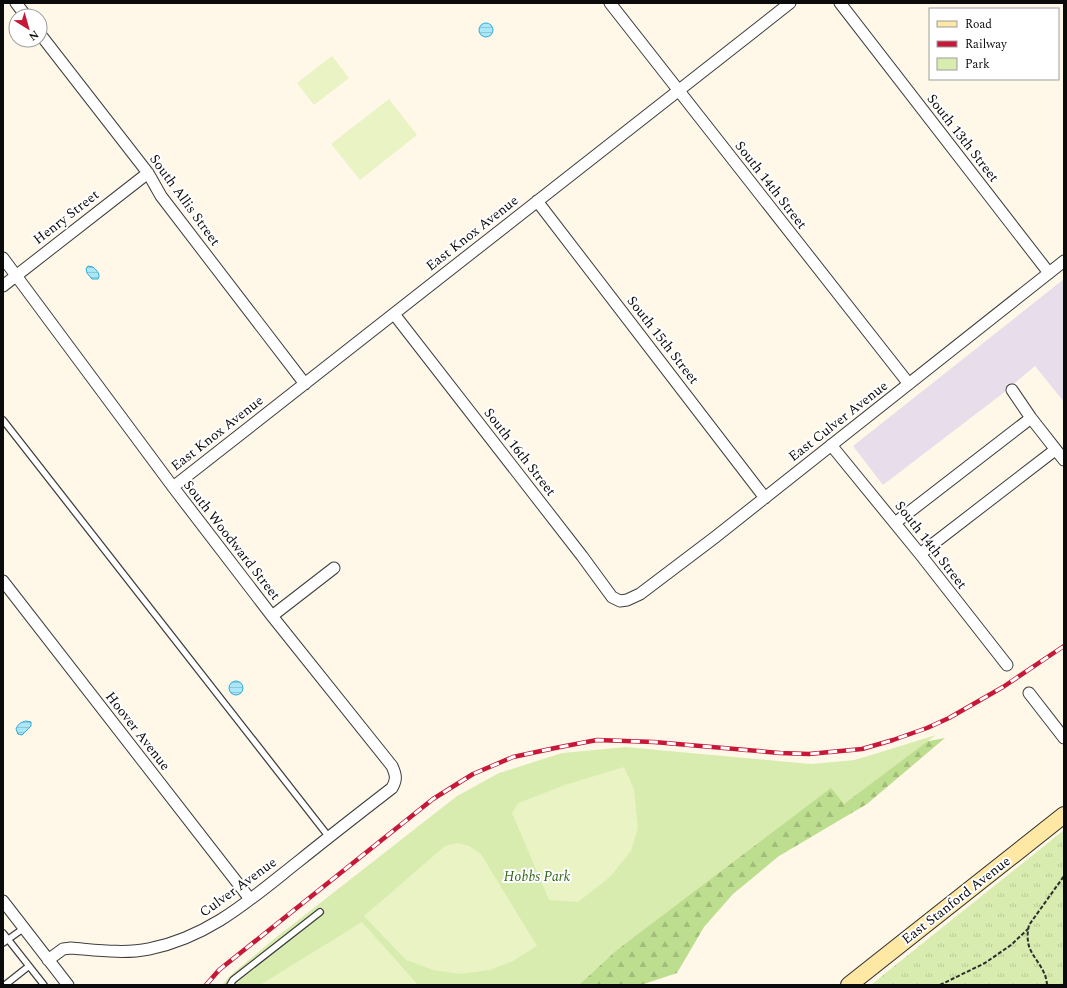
<svg xmlns="http://www.w3.org/2000/svg" width="1067" height="988" viewBox="0 0 1067 988" font-family="Spectral,serif">
<defs>
<pattern id="grass-tufts" width="24" height="20" patternUnits="userSpaceOnUse"><rect width="24" height="20" fill="#d8ecb0"/><path d="M3 7l-1-3M5 7V3M7 7l1-3M15 17l-1-3M17 17v-4M19 17l1-3" fill="none" stroke="#b8c996"/></pattern>
<pattern id="forest-firs" width="22" height="20" patternUnits="userSpaceOnUse"><rect width="22" height="20" fill="#bdde8e"/><path d="M5 1l3.5 6h-7zM16 11l3.5 6h-7z" fill="#a1bd79"/></pattern>
<pattern id="water-rules" width="6" height="5" patternUnits="userSpaceOnUse"><rect width="6" height="5" fill="#a9e8fb"/><path d="M0 2.5h6" fill="none" stroke="#90c6d6"/></pattern>
</defs>
<rect width="100%" height="100%" fill="#fff8e9"/>
<path fill="#e8deeb" d="M1064,279V402L1035,366L1002,394L883,485L853,446Z"/>
<path fill="url(#grass-tufts)" d="M1064,830V985H871L898,963Z"/>
<path fill="url(#forest-firs)" d="M945,738L867,804L779,856L733,894L704,927L677,973L641,985H512L808,766L844,763L913,744Z"/>
<path fill="#d8ecb0" d="M936,735L844,804L831,788L617,950L579,985H222L232,974L274,939L457,796L499,773L562,753L626,747L811,764L855,760Z"/>
<path fill="#e9f3c3" d="M332,56L349,78L314,105L297,83Z
M389,99L417,135L360,180L331,144Z
M624,767L634,789L638,828L631,851L610,877L578,902L549,900L512,813L518,803L565,785Z
M457,843L469,846L481,854L537,946L513,961L490,970L461,974L433,970L406,960L364,916L445,846Z
M362,922L418,985H260Z"/>
<path fill="url(#water-rules)" stroke="#2aabd8" d="M479 30a7 7 0 1 1 14 0a7 7 0 1 1-14 0Z
M88,266L93,267C97,271 101,274 98,279H92L87,273L86,269Z
M229 688a7 7 0 1 1 14 0a7 7 0 1 1-14 0Z
M26,721L31,722V726L22,735L18,734L16,729C18,724 21,722 26,721Z"/>
<g fill="none" stroke-linecap="round" stroke-linejoin="round">
<g stroke="#3e3e3e" stroke-width="8">
<path id="service" d="M3,420L329,837
M3,933L44,985
M3,943L24,928
M5,985L29,966
M230,985L233,980L320,912"/>
</g>
<g stroke="#3e3e3e" stroke-width="13">
<path id="minor" d="M16,3L26,16
M610,3L909,384
M840,3L1049,273
M40,34L148,173L161,196L305,384
M537,201L765,498
M3,258L173,487L272,616L392,766C396,775 397,779 392,788C361,812 330,836 299,861C252,898 210,937 149,949C124,954 96,950 71,948L63,949L48,960
M3,286L148,173
M394,314L582,556L612,597L620,601L627,600L640,594L714,538L1064,261
M1012,390L1031,418L1064,460
M831,445L920,554L1007,665
M173,487L790,3
M895,523L1031,418
M920,554L1055,450
M3,581L250,899
M272,616L334,568
M1029,693L1064,738
M3,901L68,985"/>
</g>
<g stroke="#2d2d2d" stroke-width="18">
<path id="secondary" d="M849,985L1064,815"/>
</g>
<path stroke="#2d2d2d" stroke-width="2" stroke-dasharray="4 2" stroke-linecap="butt" d="M940,985L985,963L1011,945L1028,929
M1047,985C1046,966 1029,956 1028,941C1027,936 1028,930 1029,925L1064,876"/>
<use href="#service" stroke="#fff" stroke-width="5.5"/>
<use href="#minor" stroke="#fff" stroke-width="11"/>
<use href="#secondary" stroke="#ffe8a4" stroke-width="16"/>
<g stroke="#c61839" stroke-width="4.5">
<path id="rail" d="M206,985L219,970L433,799L473,774L513,757L555,748L597,740L654,742L780,753L809,754L862,749L893,740L927,728L949,718L1003,687L1064,646"/>
</g>
<use href="#rail" stroke="#fff" stroke-width="3" stroke-dasharray="9" stroke-linecap="butt"/>
</g>
<g text-anchor="middle" dominant-baseline="central" stroke-width="4" stroke-linejoin="round" paint-order="stroke">
<g font-size="14" fill="#0b0b0b" stroke="#fff">
<text transform="translate(963 138) rotate(52)">South 13th Street</text>
<text transform="translate(771 185) rotate(52)">South 14th Street</text>
<text transform="translate(185 200) rotate(54)">South Allis Street</text>
<text transform="translate(66 217) rotate(-38)">Henry Street</text>
<text transform="translate(472 233) rotate(-38)">East Knox Avenue</text>
<text transform="translate(663 340) rotate(52)">South 15th Street</text>
<text transform="translate(838 421) rotate(-38)">East Culver Avenue</text>
<text transform="translate(217 433) rotate(-38)">East Knox Avenue</text>
<text transform="translate(520 452) rotate(52)">South 16th Street</text>
<text transform="translate(232 540) rotate(52)">South Woodward Street</text>
<text transform="translate(931 545) rotate(52)">South 14th Street</text>
<text transform="translate(138 731) rotate(52)">Hoover Avenue</text>
<text transform="translate(238 887) rotate(-36)">Culver Avenue</text>
<text transform="translate(956 900) rotate(-38)">East Stanford Avenue</text>
</g>
<g font-size="14" font-style="italic" fill="#336717" stroke="#fff">
<text x="537" y="876">Hobbs Park</text>
</g>
</g>
<rect width="1067" height="988" fill="none" stroke="#0b0b0b" stroke-width="8"/>
<rect x="929" y="8" width="130" height="72" fill="#ffffff" stroke="#9d9d9d"/>
<rect x="937" y="21" width="20" height="6" fill="#ffe8a4" stroke="#9d9d9d"/>
<text x="965" y="28" font-size="12" fill="#0b0b0b">Road</text>
<rect x="937" y="41" width="20" height="6" fill="#c61839" stroke="#9d9d9d"/>
<text x="965" y="48" font-size="12" fill="#0b0b0b">Railway</text>
<rect x="937" y="58" width="20" height="12" fill="#d8ecb0" stroke="#9d9d9d"/>
<text x="965" y="68" font-size="12" fill="#0b0b0b">Park</text>
<g transform="translate(28 28) rotate(143)"><circle r="19" fill="#ffffff" stroke="#9d9d9d"/>
<path d="M0-3L7 15L0 10L-7 15Z" fill="#c61839"/>
<text y="-6" font-size="11" font-weight="bold" text-anchor="middle" fill="#0b0b0b">N</text>
</g>
</svg>
